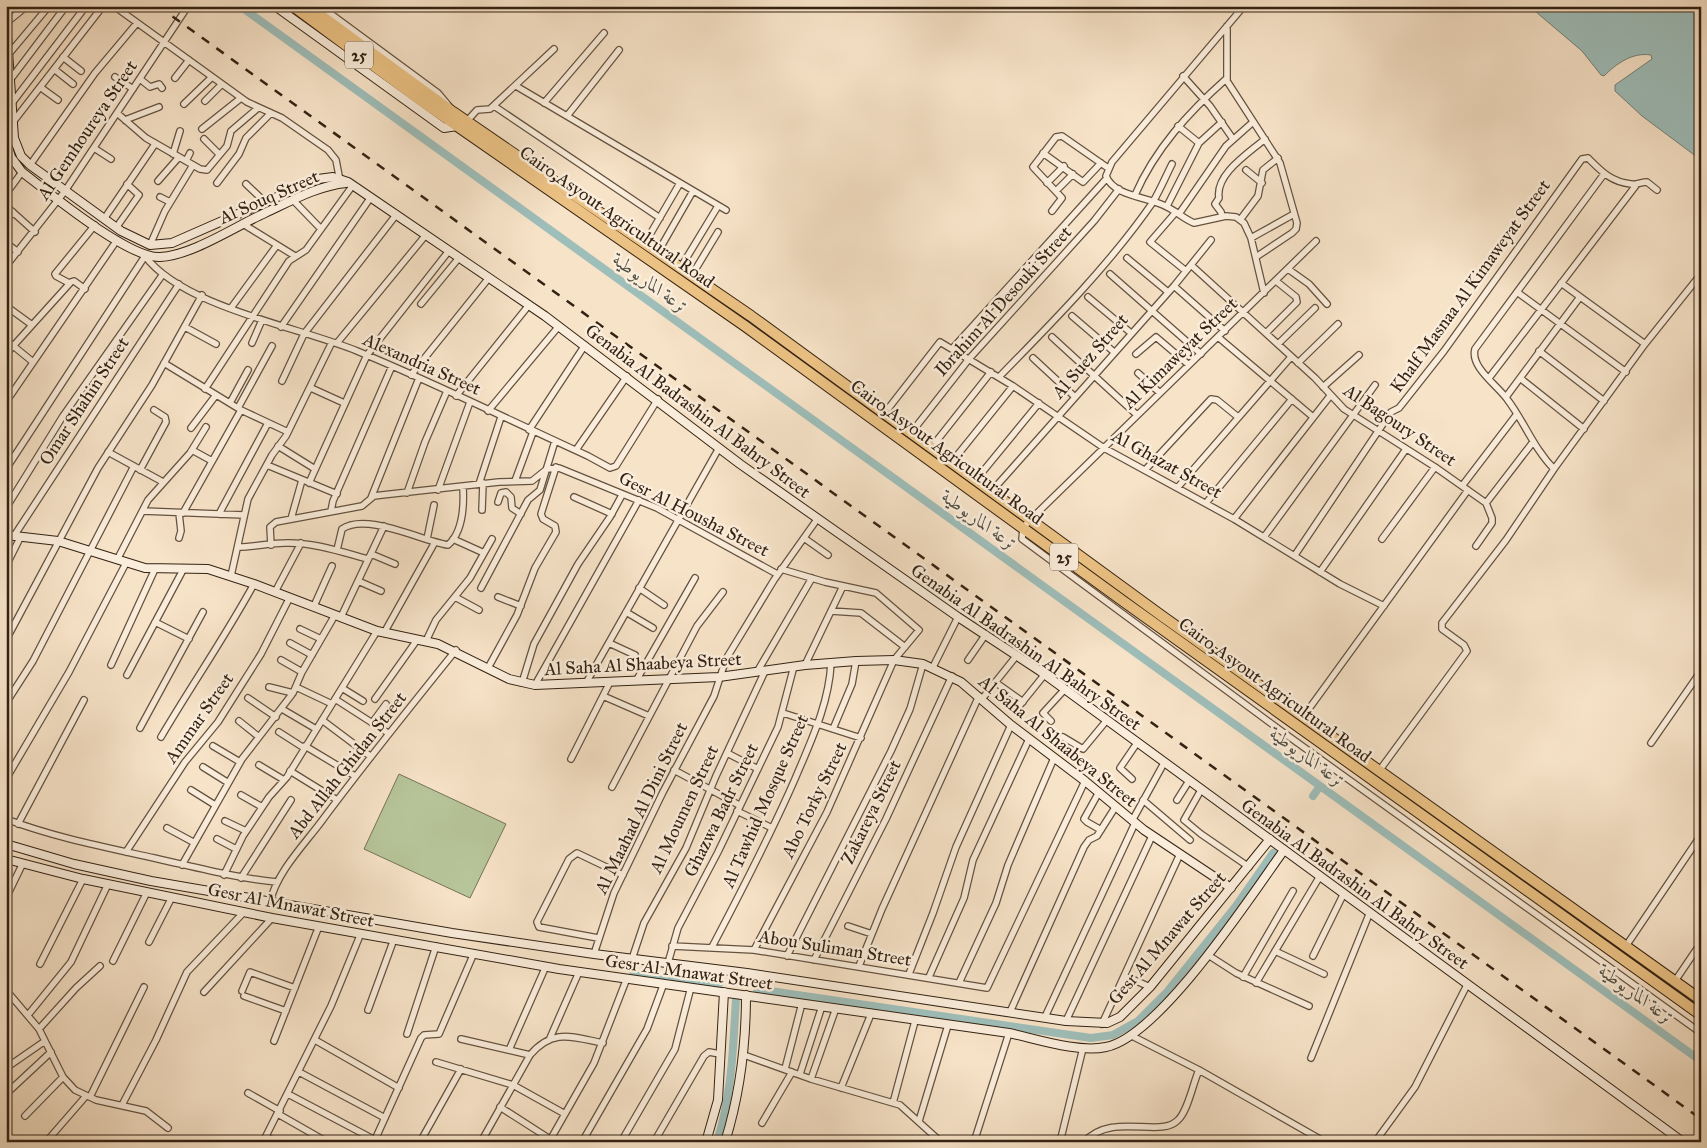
<svg xmlns="http://www.w3.org/2000/svg" width="1707" height="1148" viewBox="0 0 1707 1148" font-family="'IM FELL Great Primer',Amiri,serif">
<rect width="100%" height="100%" fill="#f7e3c8"/>
<filter id="stains"><feTurbulence type="fractalNoise" baseFrequency=".004" numOctaves="4"/><feColorMatrix values="0 0 0 0 .2 0 0 0 0 .09 0 0 0 0 .02 0 0 0 .5 -.17"/></filter>
<radialGradient id="worn" r=".72"><stop offset=".6" stop-color="#630" stop-opacity="0"/><stop offset="1" stop-color="#630" stop-opacity=".3"/></radialGradient>
<path fill="#b7c59a" stroke="#757456" d="M399,774L506,824L470,898L364,849Z"/>
<path fill="#9ebeba" stroke="#738077" d="M1529,6H1701V160L1642,116L1615,91V85L1652,59L1651,55C1632,52 1616,64 1604,76L1601,75L1582,51Z"/>
<g fill="none" stroke-linecap="round" stroke-linejoin="round">
<path stroke="#9ebeba" stroke-width="8" d="M240,6L1701,1061
M1313,796L1320,786
M633,975L719,984
M757,989L1091,1038L1113,1035L1138,1021L1167,992L1236,906L1273,853
M717,1142C732,1095 733,1047 736,999"/>
<g stroke="#645240" stroke-width="8">
<path id="street" d="M114,6L247,102L282,118L328,150L336,160L340,181
M320,6L438,93L449,106
M1244,6L1112,162L1106,176C1114,197 1150,197 1167,207C1176,211 1184,219 1194,223L1226,216L1236,217L1244,223L1251,238L1264,293
M6,23L27,6
M1227,26V81L1280,163L1297,223L1296,229L1292,233L1256,257
M8,55L49,6
M63,57L81,71
M54,69L73,84
M1183,76L1210,106L1233,139
M115,77L133,89
M175,78L189,60
M140,79L150,87L159,84L162,88
M10,80L66,6
M516,86L726,210
M40,87L58,100
M205,101L222,84
M12,103L86,6
M544,103L604,33
M184,104L212,77
M494,106L660,218
M117,113L146,138L200,169L207,170L227,146L231,131L258,108
M567,116L619,50
M125,120L159,107
M467,121L477,110L490,109L554,49
M13,122L103,6
M1178,126L1199,143
M202,129L241,98
M204,139L219,154
M94,148L111,159
M1043,153L1083,182L1101,163
M173,154L180,131
M186,161L190,153
M30,165L95,73L137,23
M1246,170L1262,183
M1604,174L1475,349C1470,367 1497,385 1507,399C1524,421 1534,449 1554,469L1645,344L1701,274
M158,181L179,157
M217,183L239,154L246,138L271,113
M1047,183L1064,166
M246,184L265,202
M1056,191L1073,174
M6,194L22,172
M1135,195C1155,149 1189,112 1226,79
M160,197L170,202
M293,200L321,229
M6,206L35,232
M1167,206L1199,143L1222,122
M1052,211L1062,198L1033,167L1056,137L1062,136L1108,168
M1176,212L1150,242L1186,271
M1179,214L1226,146L1253,122
M1222,216L1221,212L1215,204L1219,198C1215,174 1249,153 1265,139
M104,219L155,144
M6,220L13,212
M1240,220L1258,196L1263,170L1278,158
M243,224L295,256
M116,228L139,195L127,184
M1251,238L1294,214
M1316,241L1030,520L1023,528L1022,539L1284,733L1701,1033
M6,243L18,252
M645,243L680,183
M150,245L165,211L193,165
M658,252L693,191
M1127,258L1168,292
M1191,265L1315,378L1344,409L1435,467L1486,503L1492,518V523L1476,546
M6,266L65,191L188,6
M681,267L718,206
M1288,269L1309,284L1327,304
M1110,274L1201,354
M692,275L718,232
M69,283L56,276L55,274L95,225
M1561,283L1645,344
M1174,286L1225,331
M1517,292L1626,372
M1088,297L1131,333
M421,304L458,259
M6,306L32,325
M231,308L277,245
M1072,316L1114,352
M185,327L216,344
M281,327L371,197
M1266,333L1297,302L1296,297L1276,281
M1052,337L1137,415
M1218,337L1313,417
M6,340L33,362
M252,343L262,320
M337,343L425,236
M1278,344L1315,308
M952,349L1107,178
M1539,351L1604,401
M6,354L71,282L74,281L85,289
M1136,354L1156,337L1189,365
M1033,358L1075,397
M164,363L241,410L288,432
M1298,363L1338,324
M1138,373L1160,393
M411,375L488,279
M999,377C1051,324 1111,263 1153,202C1160,190 1166,176 1172,164
M1489,378L1637,184
M1520,378L1584,429
M282,381L304,334L396,215
M1323,387L1359,355
M311,388L344,403
M205,389L289,261L306,250L353,185
M456,396L529,305
M1506,397L1580,297
M6,402L117,240
M230,403L248,370
M238,408L272,346
M488,411L559,326
M884,414L940,342L1013,386L1104,448L1234,519L1340,584L1384,606
M191,428L216,395
M529,430L585,345
M911,433L969,359L1094,221L1119,189
M278,446L315,469
M931,448L991,372
M192,450L212,461
M576,450L627,376
M108,452L163,482
M951,463L1013,386
M267,465L337,494
M6,469L145,256C183,307 299,327 357,351C435,383 511,421 588,456L610,468L616,466L658,399
M1146,469L1211,399L1217,400L1238,417
M140,470L166,422L165,417L154,410
M515,481L533,432
M975,481L1039,403
M309,483L367,355L448,252
M479,484L501,417
M1462,486L1517,414
M1178,487L1291,357
M438,490L470,402
M991,492L1174,286L1211,240
M407,493L425,442L447,391
M574,497L612,514
M371,498L419,378
M498,502L501,493L506,492L511,497L512,508L521,514
M1206,503L1292,399
M1486,503L1533,442
M6,508L63,416L163,274
M482,510L483,483
M143,511L244,515
M331,511L333,501L392,366
M183,513L241,410
M219,514L268,423
M291,519L302,480
M1234,519L1330,396
M14,536L179,284
M1264,537L1375,385
M179,538L181,531L179,513
M804,538L828,555
M427,539L434,505
M453,539L484,553
M1382,539L1435,467
M271,545L270,527L276,522L362,506L374,496L382,495L499,482L532,481L547,469L559,468L657,508L777,574
M239,547C254,547 270,543 285,543C313,542 342,552 368,559
M337,550L342,529C366,512 422,541 448,545C463,532 464,505 463,487
M371,554L395,564
M1295,555L1391,412L1399,408L1444,351L1582,159L1588,158C1601,171 1611,182 1631,184C1637,185 1641,182 1647,182L1657,190
M117,560L148,500L190,453L206,427
M6,566L21,536
M1320,572L1406,449
M231,576L248,499L272,455L286,436L332,342
M358,581L381,591
M481,588L528,500L540,490L555,441
M639,588L664,605
M275,592L301,543
M455,597L479,610
M498,597L521,606
M314,606L332,566
M831,611L861,613L905,647
M626,612L653,628
M341,617L384,526
M155,622L189,639
M300,629L321,639
M384,633L435,542
M6,640L98,468L152,385L202,295
M426,641L436,620L470,578L492,539
M290,643L312,655
M609,643L635,655
M281,660L302,672
M968,660L986,634
M111,665L155,569
M805,665L843,586
M933,667L958,617
M488,668L517,615L535,568L556,532L555,526L543,519L541,514L556,467
M757,672L812,578
M127,675L184,568
M636,681L695,578
M995,682L1023,702
M522,683L534,644L578,564L610,517L622,495
M586,683L719,448
M535,685L639,500
M269,687L293,693
M296,687L332,704
M342,688L363,701
M603,696L649,716
M248,698L276,717
M335,699L388,733
M375,699L417,640
M982,699L1017,655
M6,703L33,661L134,466
M1020,705L1045,674
M282,709L316,729
M783,713L861,738
M1303,717L1468,490
M322,720L370,756
M239,721L259,737
M1051,721L1043,713L1065,689
M372,723L386,704
M140,728L203,612
M833,729L852,684L856,661
M279,732L304,748
M161,737C191,686 225,637 254,584
M1063,737L1083,749L1107,720
M1651,743L1701,671
M213,746L240,762
M305,746L355,776
M727,753L758,769
M571,759L610,682
M259,765L284,780
M203,767L227,782
M674,770L739,805
M290,771L337,800
M1379,771L1467,651L1464,645L1442,629V623L1506,540L1554,469
M6,779L69,672L126,563
M1132,779L1120,768L1137,743
M612,787L697,626L723,592
M191,790L215,805
M1201,790L1184,820L1201,834L1249,867
M1099,792L1084,819L1087,822L1101,830
M241,795L262,807
M1143,800L1190,840
M1177,800L1189,781
M737,811L772,828
M6,819C53,837 104,847 154,858C195,867 235,878 277,882
M225,821L246,831
M1132,821L1164,763
M18,824L84,700
M167,828L193,842
M217,839L236,849
M126,852L185,762L218,722L261,654L290,597
M182,865L242,759L293,693L302,672L335,615
M224,875L243,836L269,797L287,777L377,631
M241,878L291,800
M6,898L22,865
M270,902C277,872 303,846 321,822C364,764 410,707 456,650
M848,926L872,934
M598,938L539,927L537,922L569,859L577,853L623,875
M149,942L172,897
M672,946L754,950L987,988L1085,781
M1626,946L1701,835
M712,947C741,892 770,836 795,779C811,741 829,704 831,663
M754,950L827,812L894,660L919,630L876,593L825,582L781,569
M1275,951L1324,974
M594,954L614,893L663,792L714,696L726,659L774,580L818,518
M1208,955L1236,973L1309,1006
M787,956L891,751L910,709L923,664
M1313,956L1344,893
M632,959L644,923L686,848L716,776L765,671
M814,960L886,819L952,676
M113,961L147,892
M668,963L678,928L718,852L778,727L794,666
M40,964L83,879
M859,966L882,909L979,696
M909,974L933,913L956,847L1011,725
M1125,976L1150,987
M929,977L964,898L973,860L1029,739
M1243,977L1293,891
M1675,981L1696,950L1701,947
M959,983L996,903L1008,865L1054,758
M1256,983L1320,876
M6,990L39,1029L63,1077L75,1090L96,1100L146,1111L168,1128
M242,991L250,972L295,988
M204,992L272,918
M244,996L286,1011
M368,1010L394,939
M1010,1012L1084,847L1089,840L1097,836L1116,806
M28,1015L71,962L108,884
M1045,1017L1135,823
M1066,1021L1152,836
M1102,1024L1180,854
M39,1029L76,988L100,966
M407,1034L436,946
M1132,1036L1199,1070L1325,1142
M550,1038L579,972
M461,1039L530,1055
M315,1040L399,1088
M274,1041L319,926
M509,1050L546,966
M744,1055L811,1079L900,1105L941,1142
M1311,1058L1370,912
M436,1062L513,1085L565,1114
M6,1068L45,1041
M785,1069L802,1003
M299,1072L385,1118
M800,1074L822,1006
M811,1079L836,1008
M841,1088L871,1014
M248,1093L280,1111
M6,1094L51,1052
M288,1094L375,1140
M90,1097L144,987
M893,1103L915,1021
M122,1105L156,1040L187,972L244,912
M500,1107L550,1139
M278,1114L327,1142
M25,1116L63,1077
M919,1121L948,1025
M762,1123L792,1072
M267,1137L275,1142
M46,1142L86,1096
M263,1142L331,1006L361,933
M374,1142L421,1038L424,1035L439,1034L474,953
M420,1142L461,1069
M481,1142L530,1055C553,1028 572,1037 603,1043
M549,1142L594,1063L627,978
M582,1142L647,1029L664,983
M621,1142L675,1049L691,987
M654,1142L704,1056L709,1052L720,1054
M974,1142L1009,1033
M1060,1142L1083,1048
M1084,1142C1113,1111 1160,1139 1178,1120C1188,1111 1193,1083 1199,1070
M1375,1142L1415,1087L1467,985"/>
</g>
<g stroke="#332213" stroke-width="10">
<path id="secondary" d="M275,6L444,128L457,126
M6,22L14,138L21,156L30,165L121,231L150,245L172,243L318,179L333,177L348,182L545,316L740,464L958,617L1040,671L1683,1142
M6,141L11,157L22,172C48,192 129,259 160,257C191,256 236,226 265,213C291,201 317,186 346,183
M6,535L58,541L145,568L208,569L254,584L377,631L438,644L509,679L535,685L719,677L805,665L856,661L894,660L923,664L961,682L1011,725L1085,781L1144,830L1231,888
M6,844L74,864L151,881L452,933L594,954L747,973L1066,1021L1107,1023L1120,1017L1150,987L1270,839
M6,859L83,879L272,918L559,969L1009,1033C1037,1039 1078,1053 1106,1047C1159,1037 1251,896 1284,850
M706,1142L718,1100L724,992
M725,1142C740,1094 746,1046 746,995"/>
</g>
<g stroke="#332213" stroke-width="12">
<path id="highway" d="M293,6L424,103L745,326L1123,601L1701,1015
M308,6L453,112L751,316L1162,616L1701,1000"/>
</g>
<use href="#street" stroke="#faeddb" stroke-width="5.5"/>
<use href="#secondary" stroke="#faeddb" stroke-width="8"/>
<use href="#highway" stroke="#ecc284" stroke-width="10"/>
<path stroke="#332213" stroke-width="2.5" stroke-dasharray="9 9" stroke-linecap="butt" d="M158,6L1701,1119"/>
</g>
<g text-anchor="middle" dominant-baseline="central" stroke-width="5" stroke-linejoin="round" paint-order="stroke">
<g fill="#faeddb" stroke="#6f5f4f" stroke-width="1">
<rect x="345" y="41.5" width="28" height="27" rx="4"/>
<rect x="1050" y="543.5" width="28" height="27" rx="4"/>
</g>
<g font-size="16" font-weight="bold" fill="#332213">
<text x="359" y="55">25</text>
<text x="1064" y="557">25</text>
</g>
<g font-size="18" fill="#332213" stroke="#faeddb">
<text transform="translate(87 130) rotate(-56)">Al Gemhoureya Street</text>
<text transform="translate(269 197) rotate(-24)">Al Souq Street</text>
<text transform="translate(617 217) rotate(35)">Cairo,Asyout Agricultural Road</text>
<text transform="translate(1470 286) rotate(-54)">Khalf Masnaa Al Kimaweyat Street</text>
<text transform="translate(1003 301) rotate(-48)">Ibrahim Al Desouki Street</text>
<text transform="translate(1180 353) rotate(-44)">Al Kimaweyat Street</text>
<text transform="translate(1090 356) rotate(-49)">Al Suez Street</text>
<text transform="translate(422 364) rotate(24)">Alexandria Street</text>
<text transform="translate(84 401) rotate(-57)">Omar Shahin Street</text>
<text transform="translate(698 411) rotate(37)">Genabia Al Badrashin Al Bahry Street</text>
<text transform="translate(1400 425) rotate(34)">Al Bagoury Street</text>
<text transform="translate(947 452) rotate(36)">Cairo,Asyout Agricultural Road</text>
<text transform="translate(1167 464) rotate(29)">Al Ghazat Street</text>
<text transform="translate(694 514) rotate(27)">Gesr Al Housha Street</text>
<text transform="translate(1026 647) rotate(35)">Genabia Al Badrashin Al Bahry Street</text>
<text transform="translate(643 664) rotate(-3)">Al Saha Al Shaabeya Street</text>
<text transform="translate(1275 690) rotate(36)">Cairo,Asyout Agricultural Road</text>
<text transform="translate(199 718) rotate(-55)">Ammar Street</text>
<text transform="translate(1058 741) rotate(39)">Al Saha Al Shaabeya Street</text>
<text transform="translate(347 765) rotate(-52)">Abd Allah Ghidan Street</text>
<text transform="translate(814 800) rotate(-64)">Abo Torky Street</text>
<text transform="translate(765 801) rotate(-66)">Al Tawhid Mosque Street</text>
<text transform="translate(641 808) rotate(-64)">Al Maahad Al Dini Street</text>
<text transform="translate(684 809) rotate(-65)">Al Moumen Street</text>
<text transform="translate(721 810) rotate(-64)">Ghazwa Badr Street</text>
<text transform="translate(871 812) rotate(-64)">Zakareya Street</text>
<text transform="translate(1355 884) rotate(36)">Genabia Al Badrashin Al Bahry Street</text>
<text transform="translate(291 905) rotate(11)">Gesr Al Mnawat Street</text>
<text transform="translate(1167 938) rotate(-49)">Gesr Al Mnawat Street</text>
<text transform="translate(835 948) rotate(9)">Abou Suliman Street</text>
<text transform="translate(689 972) rotate(8)">Gesr Al Mnawat Street</text>
</g>
<g font-size="19" font-style="italic" fill="#535145" stroke="#faeddb">
<text transform="translate(651 283) rotate(36)">ترعة الماريوطية</text>
<text transform="translate(980 520) rotate(36)">ترعة الماريوطية</text>
<text transform="translate(1308 757) rotate(36)">ترعة الماريوطية</text>
<text transform="translate(1637 994) rotate(36)">ترعة الماريوطية</text>
</g>
</g>
<rect width="1707" height="1148" fill="none" stroke="#f7e3c8" stroke-width="25"/>
<rect x="8" y="8" width="1692" height="1133" fill="none" stroke="#332213" stroke-width="2.5"/>
<rect x="12" y="12" width="1682" height="1123" fill="none" stroke="#332213"/>
<rect width="100%" height="100%" filter="url(#stains)"/>
<rect width="100%" height="100%" fill="url(#worn)"/>
</svg>
